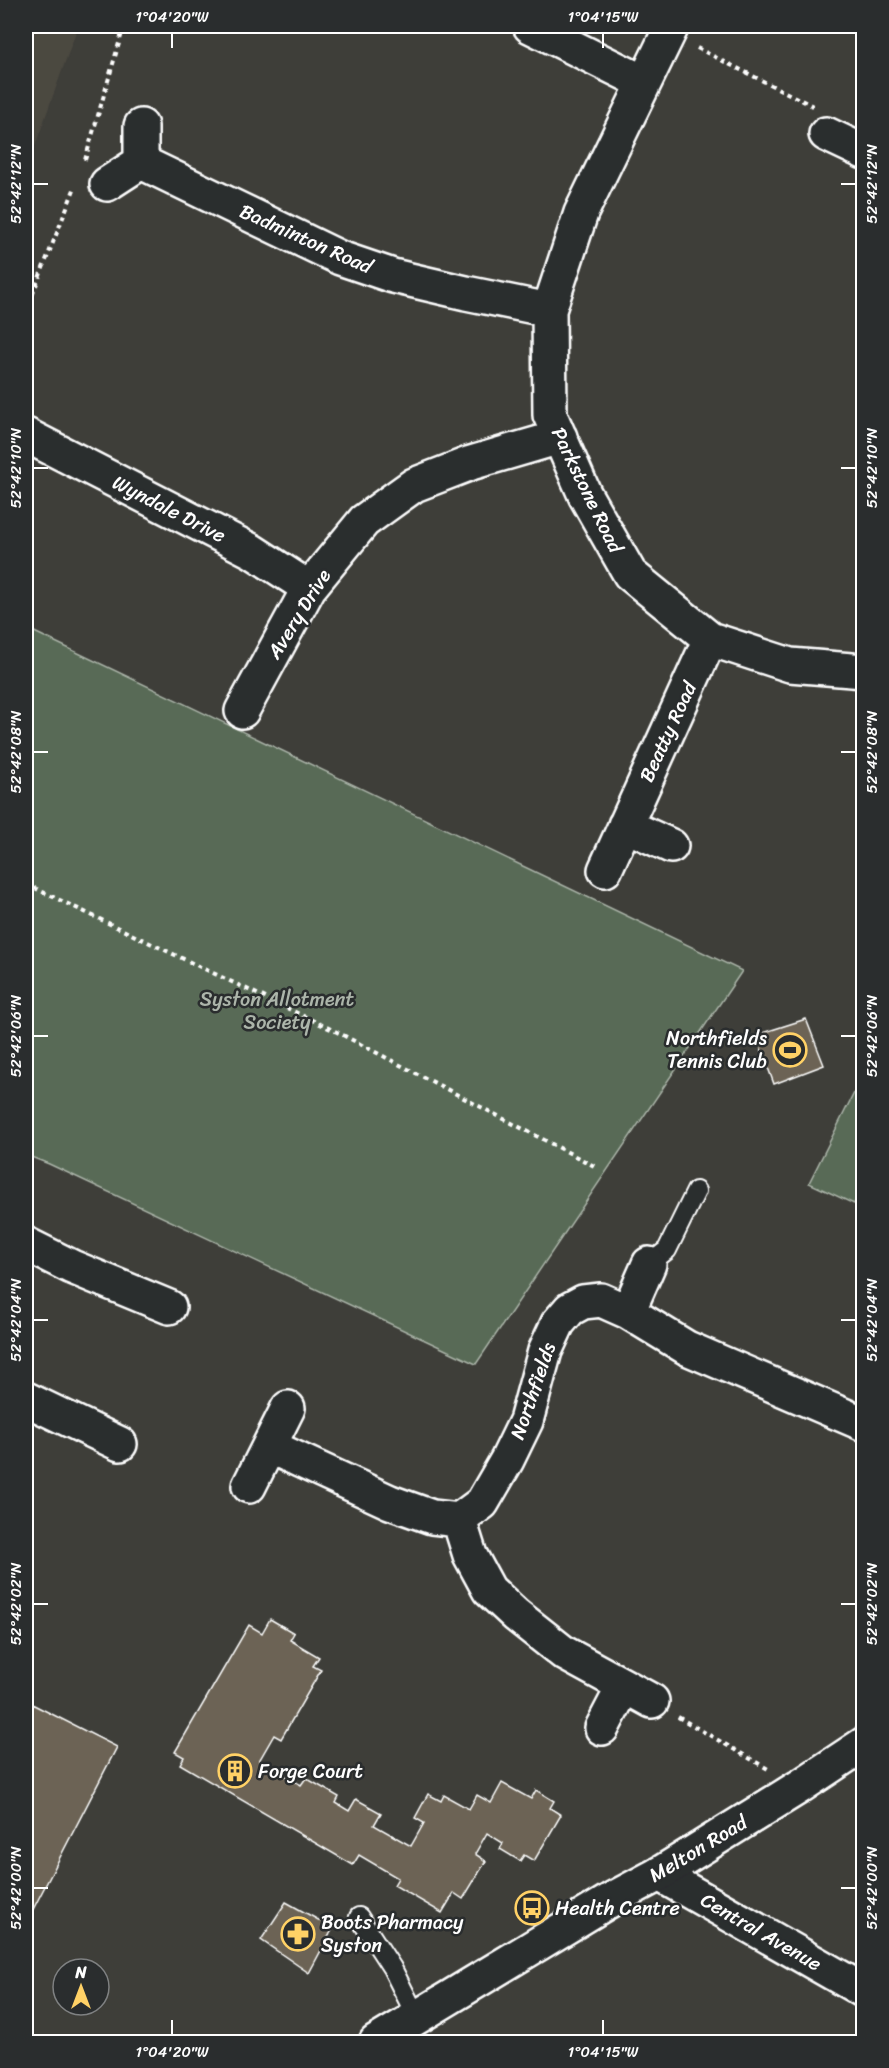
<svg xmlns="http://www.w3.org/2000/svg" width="889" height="2068" viewBox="0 0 889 2068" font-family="Sriracha,sans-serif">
<rect width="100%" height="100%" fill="#3e3e39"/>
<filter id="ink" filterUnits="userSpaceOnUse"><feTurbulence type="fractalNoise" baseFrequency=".0167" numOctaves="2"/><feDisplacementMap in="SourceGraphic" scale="12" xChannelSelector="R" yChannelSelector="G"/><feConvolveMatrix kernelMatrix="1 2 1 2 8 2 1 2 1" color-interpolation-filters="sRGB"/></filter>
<g filter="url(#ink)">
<path fill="#4c4941" d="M26,26H78L26,171Z"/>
<path fill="#586b56" stroke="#acb5aa" stroke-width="1.5" d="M26,628L742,971L476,1364L49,1164L26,1155Z
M860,1081L864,1083L863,1185L854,1204L809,1183Z"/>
<path fill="#6c6454" stroke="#fff" stroke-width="1.5" d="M806,1019L824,1065L774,1084L756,1035Z
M270,1619L294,1633L290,1640L319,1657L313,1666L321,1670L281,1739L274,1735L259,1761L301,1785L306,1778L339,1797L336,1803L349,1811L356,1799L381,1813L374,1825L411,1846L424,1823L415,1818L428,1794L441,1801L444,1795L469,1809L477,1795L491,1803L502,1783L531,1799L536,1790L554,1801L550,1808L561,1815L534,1861L524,1855L520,1861L500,1849L503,1843L487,1833L475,1854L486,1861L463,1899L454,1893L442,1913L394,1885L398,1878L359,1855L353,1865L180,1764L184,1757L175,1752L249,1625L262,1633Z
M26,1701L117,1747L26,1923Z
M286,1902L333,1928L309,1973L261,1940Z"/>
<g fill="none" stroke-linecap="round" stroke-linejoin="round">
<g stroke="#fff" stroke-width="22">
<path id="lane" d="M649,1264L667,1250L696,1191
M359,1917L392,1968L417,2018"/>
</g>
<g stroke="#fff" stroke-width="38">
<path id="street" d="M530,26L643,82
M672,26L581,213L549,310L550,415L585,495L630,574L710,639L790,665L864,671
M826,134L864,152
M141,162L340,258L393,276L466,293L549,310
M107,184L141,162V126
M26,435L252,551L309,588
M242,711L309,588L364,521L414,485L471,463L560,437
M625,825L671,846
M605,870L710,639
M26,1244L72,1267L169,1307
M628,1312L649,1264
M26,1399L120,1444
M269,1446L390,1502L432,1517L459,1520L482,1503L507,1460L526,1421L545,1351L558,1323L570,1309L583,1302L601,1300L628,1312L687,1348L864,1424
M249,1486L288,1408
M459,1520L470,1555L489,1590L516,1615L564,1653L652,1701
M602,1728L624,1686
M659,1874L864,1991"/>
</g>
<g stroke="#fff" stroke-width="38">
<path id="secondary" d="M376,2042L614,1898L659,1874L799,1787L864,1744"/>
</g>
<path stroke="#fff" stroke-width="4" stroke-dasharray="4.5 4.5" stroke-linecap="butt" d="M697,48L813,106
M85,160L124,26
M26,311L75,187
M26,884L337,1032L598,1168
M678,1717L768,1769"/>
<use href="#lane" stroke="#2a2d2e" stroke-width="18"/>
<use href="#street" stroke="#2a2d2e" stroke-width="33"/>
<use href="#secondary" stroke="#2a2d2e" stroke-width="33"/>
</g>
</g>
<path fill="none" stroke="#fff" stroke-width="2" d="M172,33V48M603,33V48M33,184H48M841,184H856M33,468H48M841,468H856M33,752H48M841,752H856M33,1036H48M841,1036H856M33,1320H48M841,1320H856M33,1604H48M841,1604H856M33,1888H48M841,1888H856M172,2020V2035M603,2020V2035"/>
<defs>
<g id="stadium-ring" transform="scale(1.725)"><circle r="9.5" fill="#2a2d2e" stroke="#ffd166" stroke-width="1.5"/><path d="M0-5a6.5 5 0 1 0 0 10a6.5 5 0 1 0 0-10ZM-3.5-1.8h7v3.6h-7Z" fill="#ffd166"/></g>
<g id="building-ring" transform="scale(1.725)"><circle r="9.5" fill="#2a2d2e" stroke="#ffd166" stroke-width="1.5"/><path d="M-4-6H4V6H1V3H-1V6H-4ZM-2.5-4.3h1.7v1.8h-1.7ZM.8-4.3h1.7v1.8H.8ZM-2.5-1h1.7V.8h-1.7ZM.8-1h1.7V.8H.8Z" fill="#ffd166"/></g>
<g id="bus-ring" transform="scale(1.725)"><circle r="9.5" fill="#2a2d2e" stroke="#ffd166" stroke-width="1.5"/><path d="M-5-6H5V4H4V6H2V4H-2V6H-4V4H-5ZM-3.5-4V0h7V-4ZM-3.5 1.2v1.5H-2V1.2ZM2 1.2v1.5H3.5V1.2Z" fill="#ffd166"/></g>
<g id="pharmacy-ring" transform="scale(1.725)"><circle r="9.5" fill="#2a2d2e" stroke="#ffd166" stroke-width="1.5"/><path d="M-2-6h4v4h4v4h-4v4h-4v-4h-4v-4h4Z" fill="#ffd166"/></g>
</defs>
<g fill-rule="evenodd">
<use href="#stadium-ring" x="790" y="1050"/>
<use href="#building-ring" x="235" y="1771"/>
<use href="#bus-ring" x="532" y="1908"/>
<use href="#pharmacy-ring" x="298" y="1934"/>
</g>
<g text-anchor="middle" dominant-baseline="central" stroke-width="5" stroke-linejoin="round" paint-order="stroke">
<g font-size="20" fill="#fff" stroke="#2a2d2e">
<text transform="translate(306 239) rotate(24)">Badminton Road</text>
<text transform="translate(587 490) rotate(64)">Parkstone Road</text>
<text transform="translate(169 509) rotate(27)">Wyndale Drive</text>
<text transform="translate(299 614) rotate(-58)">Avery Drive</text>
<text transform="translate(668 732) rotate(-65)">Beatty Road</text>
<text transform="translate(533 1391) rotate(-71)">Northfields</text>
<text transform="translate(698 1849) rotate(-31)">Melton Road</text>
<text transform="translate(761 1932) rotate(30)">Central Avenue</text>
</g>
<g font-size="20" fill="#acb5aa" stroke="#2a2d2e">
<text x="277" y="999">Syston Allotment<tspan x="277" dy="23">Society</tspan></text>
</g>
<g font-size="20" fill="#fff" stroke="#2a2d2e" text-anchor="start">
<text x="767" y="1038" text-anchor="end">Northfields<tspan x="767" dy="23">Tennis Club</tspan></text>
<text x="258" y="1771">Forge Court</text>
<text x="555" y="1908">Health Centre</text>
<text x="321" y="1922">Boots Pharmacy<tspan x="321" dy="23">Syston</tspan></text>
</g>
</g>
<rect width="889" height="2068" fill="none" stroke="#2a2d2e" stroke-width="66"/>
<g transform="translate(81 1987)"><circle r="28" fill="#2a2d2e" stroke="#7f8182" stroke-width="1.5"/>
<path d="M0-4.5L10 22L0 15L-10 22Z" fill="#ffd166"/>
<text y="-9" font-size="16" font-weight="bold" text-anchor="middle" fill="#ffffff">N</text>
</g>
<rect x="33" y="33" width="823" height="2002" fill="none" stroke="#fff" stroke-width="2"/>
<g font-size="15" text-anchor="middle" fill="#fff">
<text x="172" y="22">1°04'20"W</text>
<text x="603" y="22">1°04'15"W</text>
<text transform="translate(16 184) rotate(-90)" y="5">52°42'12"N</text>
<text transform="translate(872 184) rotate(-90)" y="5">52°42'12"N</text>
<text transform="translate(16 468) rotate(-90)" y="5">52°42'10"N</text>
<text transform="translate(872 468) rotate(-90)" y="5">52°42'10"N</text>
<text transform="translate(16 752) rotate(-90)" y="5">52°42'08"N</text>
<text transform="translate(872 752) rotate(-90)" y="5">52°42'08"N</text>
<text transform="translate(16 1036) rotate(-90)" y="5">52°42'06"N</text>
<text transform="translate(872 1036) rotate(-90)" y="5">52°42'06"N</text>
<text transform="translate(16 1320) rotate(-90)" y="5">52°42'04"N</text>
<text transform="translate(872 1320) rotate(-90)" y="5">52°42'04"N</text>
<text transform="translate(16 1604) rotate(-90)" y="5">52°42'02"N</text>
<text transform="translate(872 1604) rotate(-90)" y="5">52°42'02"N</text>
<text transform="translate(16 1888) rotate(-90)" y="5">52°42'00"N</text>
<text transform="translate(872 1888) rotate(-90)" y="5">52°42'00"N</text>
<text x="172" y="2057">1°04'20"W</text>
<text x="603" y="2057">1°04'15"W</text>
</g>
</svg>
